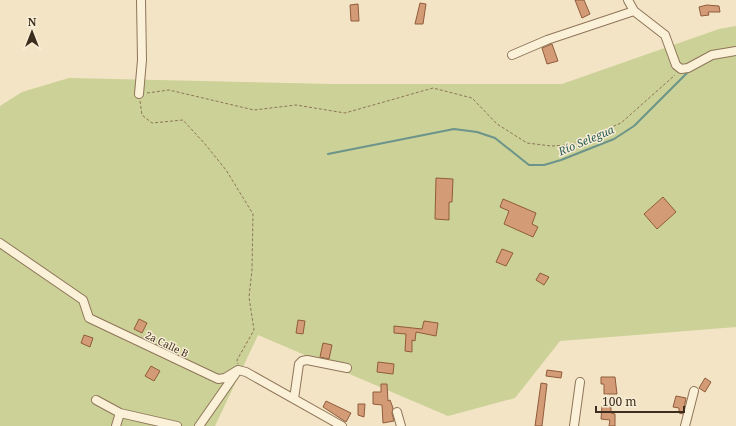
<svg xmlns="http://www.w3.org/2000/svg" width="736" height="426" viewBox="0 0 736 426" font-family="'Noto Serif',serif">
<rect width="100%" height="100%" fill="#f2e4c4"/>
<path fill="#cbd197" d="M736,26V327L560,341L515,398L448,416L258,335L215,426H0V106L22,92L69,78L332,84H562L719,29Z"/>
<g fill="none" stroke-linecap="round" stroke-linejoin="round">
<path stroke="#6c948a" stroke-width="2" d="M328,154L454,129L477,132L495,138L529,165H544L561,160L614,139L634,126L689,71"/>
</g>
<path fill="#d39c77" stroke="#905c3c" d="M575,0H584L590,14L582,18Z
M420,3L426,4L423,24H415Z
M358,4L359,21H351L350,5Z
M707,5L719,6L720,12H708L709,15L701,16L699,7Z
M552,44L558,61L547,64L542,48Z
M436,178L453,179L452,202H449V220L435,219Z
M663,197L676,212L657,229L644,214Z
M503,199L536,213L532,224L538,227L533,237L504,224L509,211L500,207Z
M502,249L513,253L506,266L496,262Z
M540,273L549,277L544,285L536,280Z
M139,319L147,323L142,333L134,329Z
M298,320L305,321L303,334L296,333Z
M424,321L438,323L436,336L416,332L415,341L412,340V352L405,351L406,334L394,333V326L422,329Z
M84,335L93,338L90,347L81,343Z
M323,343L332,345L329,359L320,357Z
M378,362L394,364L393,374L377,372Z
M151,366L160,371L154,381L145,376Z
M547,370L562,372L561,378L546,376Z
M601,377H615L617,394H604V384H601Z
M705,378L711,382L705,392L699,388Z
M541,383L547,384L542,426H535Z
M381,384H387L388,401L390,400L393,408L392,413L394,421L383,423L382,405L373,404V392H381Z
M676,396L686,398L683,414L679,413V408L673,407Z
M326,401L351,413L346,422L323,407Z
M358,404H365L364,417L358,415Z
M602,406H611V413L615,414V426H609L610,420L601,419Z"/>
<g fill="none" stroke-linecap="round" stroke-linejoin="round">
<g stroke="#8f7559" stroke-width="10">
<path id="minor" d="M628,0L634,11L665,35L676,65L681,69L688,68L712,55L736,51
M512,55L547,40L634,11
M139,94L142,60L141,0
M0,243L83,300L89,318L218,379L225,378L238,370L246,372L342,426
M294,399L299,364L302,361L307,360L347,368
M96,400L120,413L177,426
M397,412L401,426
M116,426L120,413
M199,426L236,373
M574,426L580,382
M685,426L694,391"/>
</g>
<path stroke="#8f7559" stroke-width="1" stroke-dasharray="3 2" stroke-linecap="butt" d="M147,93L169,90L254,110L296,105L345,113L433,88L472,98L497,124L527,143L551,146L570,145L621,123L675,75
M140,101L142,115L152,123L183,120L205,144L226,170L253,214L252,270L249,297L254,330L237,360L238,364"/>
<use href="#minor" stroke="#fbf1d9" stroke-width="8"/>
</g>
<g text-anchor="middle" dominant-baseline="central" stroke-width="3" stroke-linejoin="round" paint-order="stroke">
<g font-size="10" fill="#3d2d1e" stroke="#f8eed5">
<text transform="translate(167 344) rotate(26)">2a Calle B</text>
</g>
<g font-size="11" font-style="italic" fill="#2c5e5a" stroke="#f8eed5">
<text transform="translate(586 140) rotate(-23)">Río Selegua</text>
</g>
</g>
<g transform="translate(32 32)" stroke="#f8eed5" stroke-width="3" paint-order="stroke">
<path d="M0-3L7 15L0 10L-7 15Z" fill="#3d2d1e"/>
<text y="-6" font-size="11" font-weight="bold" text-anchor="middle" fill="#3d2d1e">N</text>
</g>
<path d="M596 406v6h88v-6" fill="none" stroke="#3d2d1e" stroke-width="2"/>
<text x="602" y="406" font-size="12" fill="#3d2d1e" stroke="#f8eed5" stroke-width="3" paint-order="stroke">100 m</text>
</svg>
